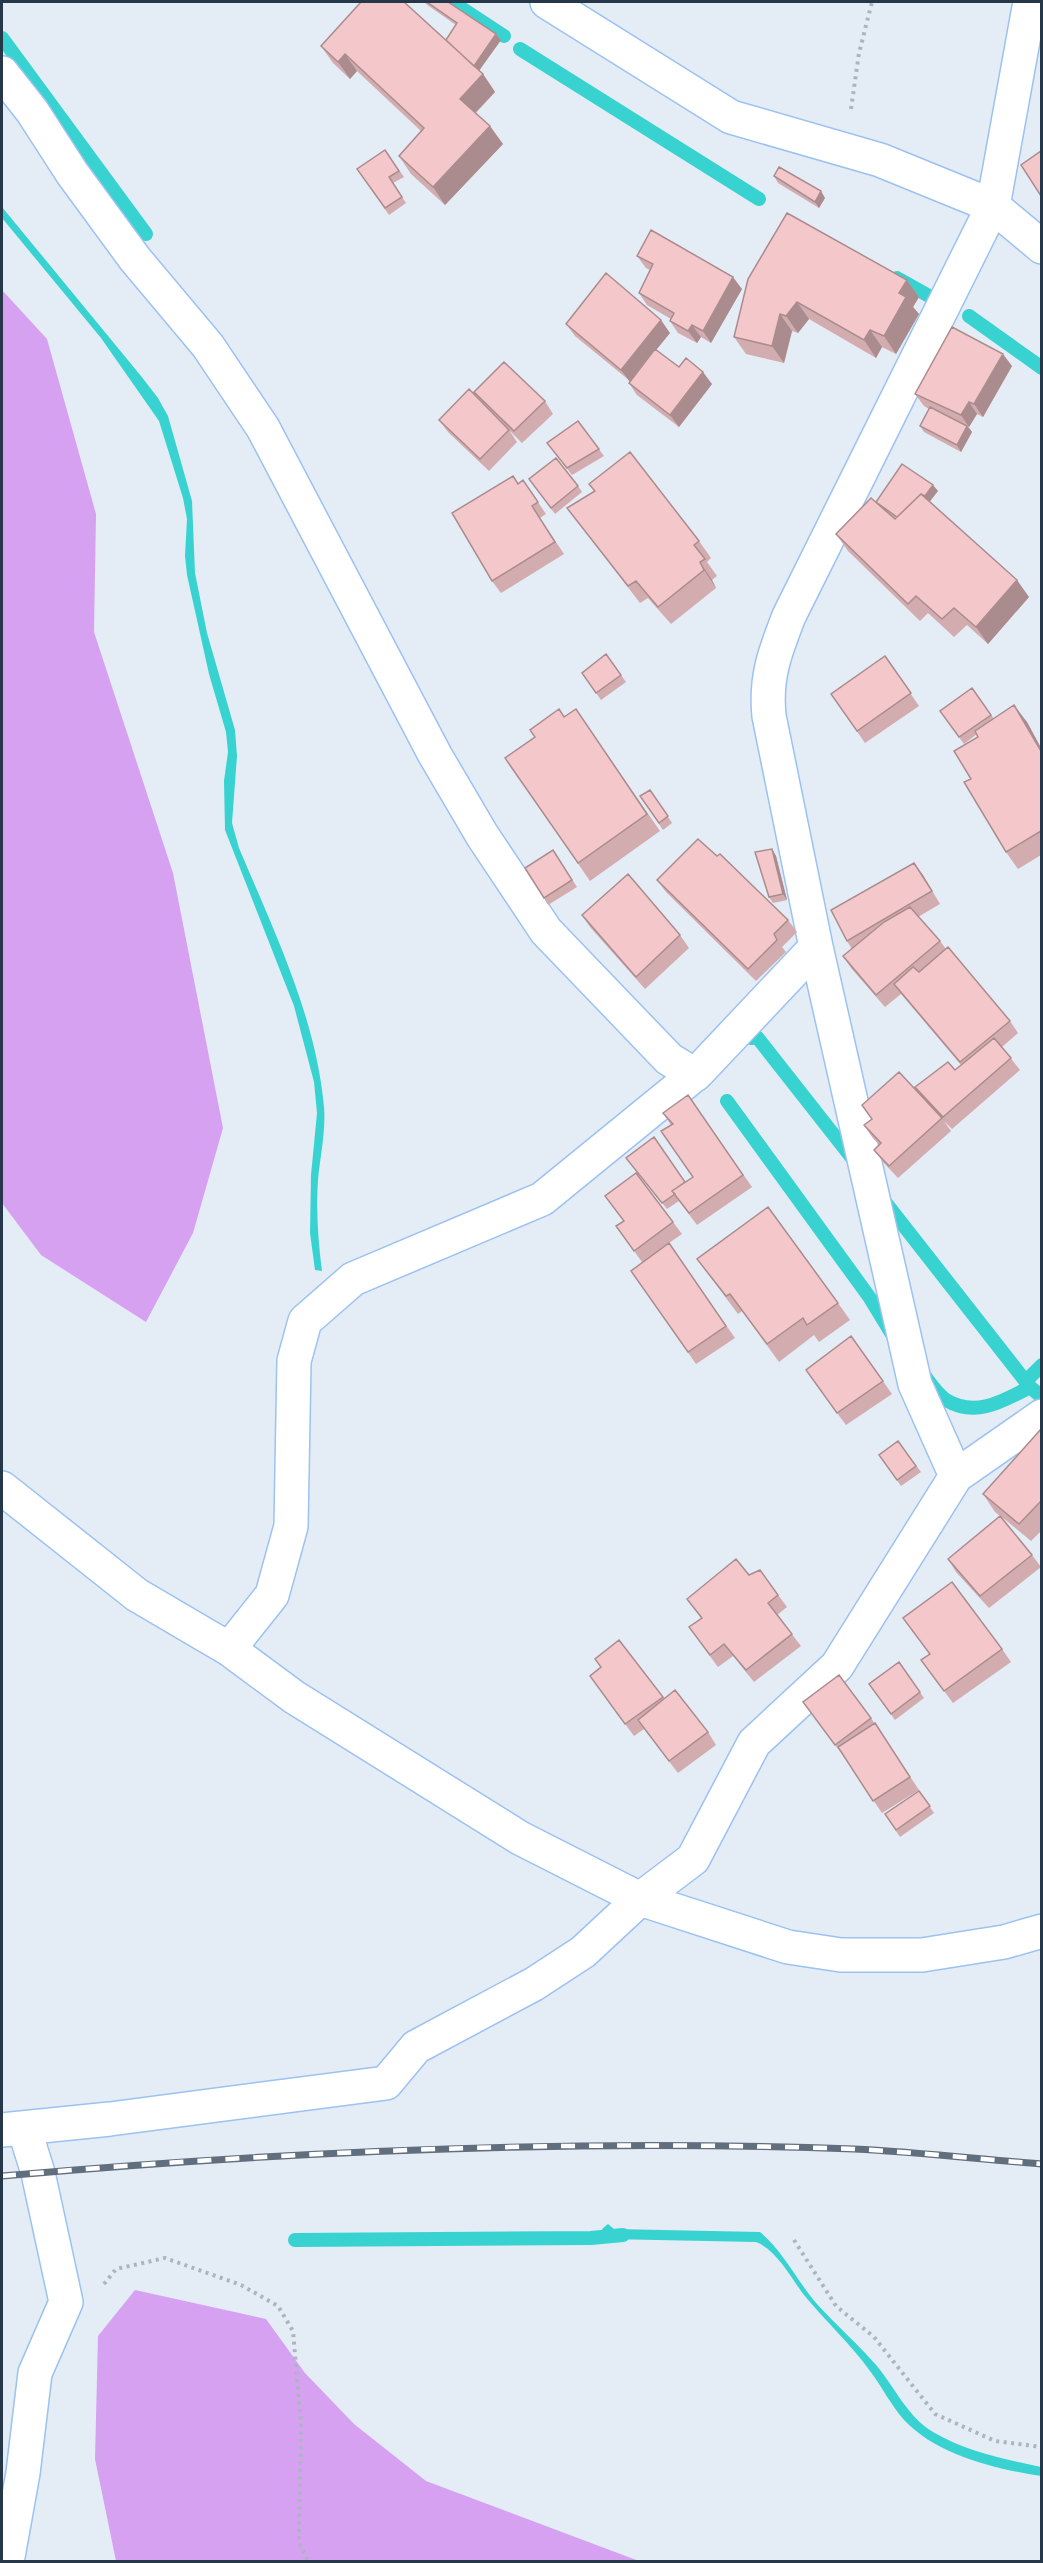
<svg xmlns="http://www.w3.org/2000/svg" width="1043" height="2563" viewBox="0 0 1043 2563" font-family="'Space Grotesk',sans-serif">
<rect width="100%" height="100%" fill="#e4ecf5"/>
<path fill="#d6a1f1" d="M2,290L47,339L96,514L94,632L173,873L223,1128L193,1233L146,1322L41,1255L2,1203Z
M135,2290L266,2319L305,2373L354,2424L426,2481L639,2561H116L95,2459L98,2336Z"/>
<path fill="#38d3d1" d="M2,207L141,376L158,398L168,416L192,501L195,573L207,633L235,730L237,756L232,823L239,848C274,931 316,1017 324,1107C326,1131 320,1157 318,1180C316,1210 318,1241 322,1271L315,1270L310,1233L311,1175L317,1113L314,1082L294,1006L225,830L224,781L228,752L226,732L209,674L187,575L185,556L187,519L183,498L159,421L101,338L2,218Z
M608,2224L614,2229L760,2232C784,2252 797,2281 817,2304C836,2325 858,2344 877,2366C895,2388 908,2417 933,2432C967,2452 1004,2459 1041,2467V2476C995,2469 937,2455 904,2420C891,2405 882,2387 870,2371C851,2344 825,2321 804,2295C791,2278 777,2250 756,2242L607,2239L602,2229Z"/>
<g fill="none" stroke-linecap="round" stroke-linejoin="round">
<path stroke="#38d3d1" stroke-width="14" d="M452,2L504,36
M2,38L146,234
M520,49L759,199
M897,278L929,296
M969,316L1042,368
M751,1038L757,1037L856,1163
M727,1101L870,1298L895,1339
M882,1198L1030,1387L1042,1397
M924,1375C930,1383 937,1394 946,1400C976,1418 1003,1401 1030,1387
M1026,1381L1042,1365
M295,2240L591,2238L623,2235"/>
<g stroke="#9bc2f1" stroke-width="36">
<path id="minor" d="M547,2L731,117L880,160L993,206L1042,247
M2,73L32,111L72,173L135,259L208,346L263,428L435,755L482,835L546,931L669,1059L695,1075
M956,1476L915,1384L816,947L769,716C765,677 775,652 789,616L993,206L1030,2
M2,1488L137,1595L229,1649L272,1595L291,1526L294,1361L305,1321L353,1279L542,1199L699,1071L816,947
M229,1649L294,1697L520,1838L640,1899L788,1947L841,1955H922L1004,1942L1042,1931
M2,2130L110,2119L386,2083L416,2047L534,1984L583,1952L640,1899L693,1859L754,1743L837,1666L956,1476L1042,1416
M7,2562L23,2473L35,2373L66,2302L38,2173L24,2128"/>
</g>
<path stroke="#abb5c1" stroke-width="4" stroke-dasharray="3 4.5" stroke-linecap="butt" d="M851,109L859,53L872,2
M794,2240L836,2306L874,2337L935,2414L995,2441L1042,2447
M104,2284L116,2269L165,2258L241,2285L278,2306L293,2331L301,2425L299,2543L309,2562"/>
<use href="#minor" stroke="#fff" stroke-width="33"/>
<g stroke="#616e7e" stroke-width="7">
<path id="rail" d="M2,2176C285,2151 569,2139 854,2149C916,2152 979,2159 1042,2164"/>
</g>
<use href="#rail" stroke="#fff" stroke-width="4.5" stroke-dasharray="14" stroke-linecap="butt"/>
</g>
<path fill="#d2acaf" d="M424,2H448L496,34L501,40L479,71L483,74L495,92L476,113L503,144L445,205L411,174L399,156L421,131L357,71L350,79L333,63L321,46L446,40L456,25L426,4Z
M385,150L404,177L393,183L406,203L389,215L357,169Z
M774,176L825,198L819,208L778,183Z
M637,256L742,289L711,343L701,337L697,343L678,333L670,321L671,319L647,305L639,293L650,270L646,268Z
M748,279L907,280L919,297L913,307L919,314L896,354L882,347L876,358L809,319L798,333L792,331L784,363L746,354L734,337Z
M566,324L670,333L656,350L679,367L712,384L679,427L637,395L629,383L630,381L575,336Z
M1012,366L983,417L977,414L969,427L968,426L972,432L961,452L924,432L920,426L929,409L924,406L915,394Z
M474,392L545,401L553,414L522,443L500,421L509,430L517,442L489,471L448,432L439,420L481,401Z
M578,421L604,456L572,475L547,443Z
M513,476L518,483L523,480L546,514L540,518L564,554L501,593L492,581Z
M529,479L578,486L582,492L555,514Z
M589,484L699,541L711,558L707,562L717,576L712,580L716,588L671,624L648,598L640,603L580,525L567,508L594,491Z
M938,491L930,501L1029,597L988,644L967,625L954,637L928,613L920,621L848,551L836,534L876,502Z
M606,654L626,682L601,700L582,673Z
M885,656L919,706L865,743L831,694Z
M972,688L994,719L1027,722L1041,748V855L1018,869L1006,852L971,779L978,737L977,734L964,744L940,711Z
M576,709L660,831L590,881L505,758Z
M650,790L672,823L663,830L640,796Z
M772,849L776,856L787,900L773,903L769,897Z
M553,850L577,887L548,905L544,898Z
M914,863L940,904L918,917L940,941L946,949L1010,1021L1018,1033L1002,1047L1020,1070L952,1129L944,1121L951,1131L898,1178L883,1162L874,1150L879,1145L872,1137L864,1125L923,1098L915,1087L955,1070L961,1065L901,994L885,1007L851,968L843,956L852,949L847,941Z
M657,880L788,920L797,932L782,947L786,952L756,981L666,892Z
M582,915L680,935L689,948L645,989L590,927Z
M688,1095L752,1187L697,1225L679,1201L667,1209L626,1158L685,1182L693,1177L671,1125L663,1113Z
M605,1196L673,1222L682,1234L669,1243L735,1338L696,1364L631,1271L642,1262L616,1226L624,1221Z
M697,1259L838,1303L850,1320L819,1342L814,1335L779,1362L742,1311L738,1314Z
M851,1336L892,1394L846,1425L814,1382Z
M1041,1429V1531L1031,1541L1002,1517L1032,1555L1041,1567L989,1608L956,1572L948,1559L1000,1516L995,1512L983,1494Z
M898,1441L921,1472L901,1486L879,1455Z
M760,1570L787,1607L777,1615L801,1646L754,1682L733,1656L718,1667L698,1640L701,1618L687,1599L749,1575Z
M903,1618L1002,1649L1011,1662L953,1703L921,1660L929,1654Z
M619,1640L664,1698L708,1732L716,1745L678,1773L644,1729L634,1736L599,1689L601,1667Z
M899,1662L924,1698L895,1720L869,1684Z
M803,1702L871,1718L919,1790L882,1813L844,1757Z
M919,1791L934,1813L900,1837L885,1814Z"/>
<path fill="#ab8c8e" d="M496,34L501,40L478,72L474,66Z
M345,54L357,71L350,79L338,62Z
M483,74L495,92L472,116L460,99Z
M490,126L503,144L445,205L433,187Z
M821,191L825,198L819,208L815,202Z
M733,277L742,289L711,343L703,331Z
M907,280L919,297L913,307L919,314L896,354L884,336L899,293Z
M797,302L809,319L798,333L786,316Z
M780,314L792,331L784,363L772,346Z
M661,320L670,333L630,382L621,370Z
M692,325L701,337L697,343L688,331Z
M870,330L882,347L876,358L864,340Z
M1003,354L1012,366L983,417L974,404Z
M703,372L712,384L679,427L670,415Z
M969,402L977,414L969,427L961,415Z
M967,426L972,432L961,452L957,445Z
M933,485L938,491L909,528L905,522Z
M700,562L712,580L716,588L704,570Z
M1017,580L1029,597L988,644L976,627Z
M1014,705L1027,722L1041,748V751Z
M772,849L776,856L787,900L783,894Z
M914,863L923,875L940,904L932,891Z"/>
<path fill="#f4c8cb" stroke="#ab8c8e" stroke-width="1.5" d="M361,2H404L483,74L460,99L490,126L433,187L399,156L424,128L345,54L338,62L321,46Z
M427,2H448L496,34L474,66L446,40L457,23Z
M385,150L399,171L389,177L402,197L385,208L357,169Z
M1041,151V196L1021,165Z
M779,167L821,191L815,202L774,176Z
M787,213L907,280L899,293L906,297L884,336L870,330L864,340L797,302L786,316L780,314L772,346L734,337L748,279Z
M651,230L733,277L703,331L692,325L688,331L670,321L674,313L639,293L653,264L637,256Z
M606,273L661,320L621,370L566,324Z
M952,327L1003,354L974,404L969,402L961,415L915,394Z
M655,349L679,367L686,358L703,372L670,415L629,383Z
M504,362L545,401L514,431L474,392Z
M469,389L509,430L480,459L439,420Z
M930,407L967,426L957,445L920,426Z
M578,421L599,449L567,468L547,443Z
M630,452L699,541L694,545L705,559L700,562L704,570L658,607L636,581L628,586L567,508L595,491L589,484Z
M556,458L578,486L551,508L529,479Z
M902,464L933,485L925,496L921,494L897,517L876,502Z
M513,476L518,484L523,480L538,502L532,506L555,542L492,581L452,513Z
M921,494L1017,580L976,627L954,608L942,619L916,596L908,604L836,534L871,498L895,519Z
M606,654L621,675L596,693L582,673Z
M885,656L911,693L857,731L831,694Z
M972,688L991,715L959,737L940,711Z
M1014,705L1041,751V831L1006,852L964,782L971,779L954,751L978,737L975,731Z
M559,709L564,717L576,709L647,814L578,863L505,758L535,737L530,730Z
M650,790L668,816L659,823L640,796Z
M698,839L717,856L720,854L788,920L774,934L777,940L748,969L657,880Z
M772,849L783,894L769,897L755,852Z
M553,850L572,880L544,898L525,868Z
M914,863L932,891L847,941L831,910Z
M628,874L680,935L636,977L582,915Z
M910,907L940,941L876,995L843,956L884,922Z
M948,947L1010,1021L960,1062L894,984L913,967L919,972Z
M994,1038L1011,1058L943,1117L915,1087L948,1062L955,1070Z
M899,1072L942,1118L889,1166L874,1150L881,1143L864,1125L872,1119L862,1105Z
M688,1095L743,1175L689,1213L672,1191L693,1177L661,1131L673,1124L663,1113Z
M654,1137L685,1182L672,1191L675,1194L662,1203L626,1158Z
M636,1173L673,1222L634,1251L616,1226L624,1221L605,1196Z
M768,1207L838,1303L807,1325L803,1318L767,1344L730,1294L726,1296L697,1259Z
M669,1243L726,1326L688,1352L631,1271Z
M851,1336L883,1381L837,1413L806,1370Z
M1041,1429V1501L1019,1524L983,1494Z
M898,1441L916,1466L897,1480L879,1455Z
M1000,1516L1032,1555L980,1596L948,1559Z
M736,1559L749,1575L760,1570L778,1595L768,1603L792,1634L746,1670L724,1644L710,1655L689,1627L702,1618L687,1599Z
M952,1582L1002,1649L944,1691L921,1660L930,1654L903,1618Z
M619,1640L663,1697L625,1724L590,1676L601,1667L595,1659Z
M899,1662L920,1692L891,1714L869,1684Z
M839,1675L871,1718L835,1745L803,1702Z
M675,1690L708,1732L669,1761L638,1720Z
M875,1723L910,1777L873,1801L838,1747Z
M919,1791L930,1806L896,1830L885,1814Z"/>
<rect width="1043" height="2563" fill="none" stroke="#27374a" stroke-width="6"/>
</svg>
